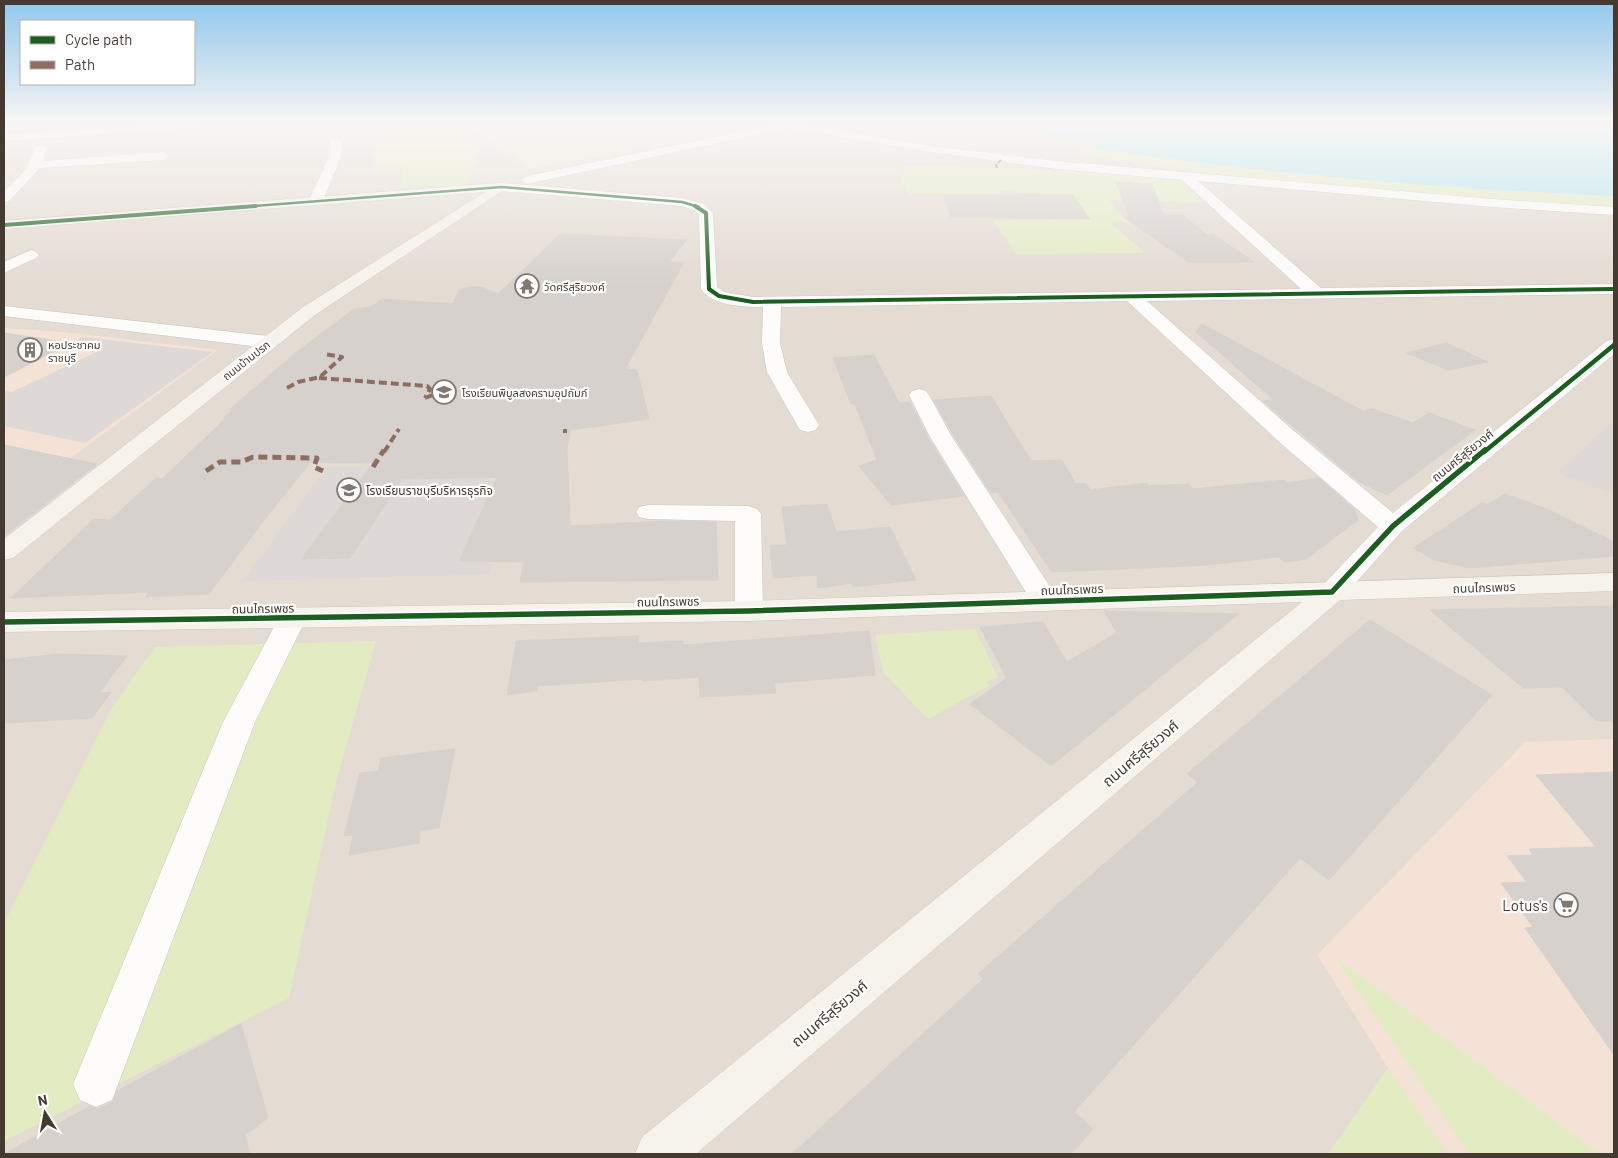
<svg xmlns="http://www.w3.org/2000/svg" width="1618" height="1158" viewBox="0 0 1618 1158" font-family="Barlow,'Noto Sans Thai',sans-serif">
<rect width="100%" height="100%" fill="#efeae6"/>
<path fill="#e4dbd2" d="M4,124H1614V1154H4Z"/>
<path fill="#f4e2d6" d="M4,328L64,332L218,350L68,460L45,458L4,481Z
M1614,739V1154H1447L1388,1068L1317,955L1525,742Z"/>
<path fill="#eee3d7" d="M467,124H591L630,152L530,169Z"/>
<path fill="#e3ebc3" d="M410,124H455L457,134L481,149L467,184L400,188L402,166L375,168L374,132Z
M1093,148C1265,174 1440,188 1614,196V208L1567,206L1235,177L1078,155Z
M906,166L1063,170L1178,180L1185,182L1205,202L1109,200L1119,213L1130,222L1111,223L1145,253L1016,254L993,220L1090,219L1073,196L1019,194L1015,190L999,191L1001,194H908L906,185L900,184Z
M975,629L998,677L986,682L990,685L928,719L883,672L875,635Z
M376,641L337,778L289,998L4,1141V923L110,711L155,647Z
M1334,956L1600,1154H1469Z
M1388,1068L1448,1154H1328Z"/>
<path fill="#ded9d6" d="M932,152L1037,165L1080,169L1079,171L988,167L906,166Z
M1078,155L1235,177L1070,161Z
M83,337L213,352L85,443L4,426V391L12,392L101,350L71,343Z
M1614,420V494L1557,473Z
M327,467L487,468L496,528L490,574L243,581Z"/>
<path fill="#b1e4f2" d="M998,124H1614V196C1440,188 1265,174 1093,148L1097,141L1070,137L1058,139L1051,134Z"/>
<path fill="#d7d1cd" stroke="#d7d1cc" d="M1116,182L1152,184L1164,216L1183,215L1207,235L1213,234L1254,262H1188L1124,217H1129Z
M1021,194L1073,195L1090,219L951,217L944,195Z
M560,234L687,240L669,262H684L625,369L637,370L649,419L570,430L567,450L570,526L665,521L716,522L718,580L520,582L524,562L459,561L497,477L402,479L350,558L301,559L373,463L311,462L264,520L209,594L145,597L149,592L11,598L94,519L110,520L156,478L162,479L226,418H223L234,409H230L294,354L354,309L371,307L382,299L453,304L459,290L469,287H481L498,294Z
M1202,324L1363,411L1373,409L1413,423L1429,413L1475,430L1387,495L1359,482L1263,401L1274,400L1196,332Z
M4,333L71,343L4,377Z
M1446,343L1488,362L1448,370L1407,353Z
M874,355L899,403L910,402L928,438L964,496L891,505L859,466L877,460L855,404H851L833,358Z
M991,396L1031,461L1062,460L1076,484L1086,483L1090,490L1147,483L1149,486L1189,484L1193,489L1284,480L1287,483L1319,478L1355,510L1358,520L1306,559L1284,562L1279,557L1207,565L1052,572L998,492L991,493L954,436L934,400Z
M4,445L97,464L4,536Z
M1505,494L1547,509L1614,542V556L1470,568L1435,560L1413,548L1482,503L1487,505Z
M827,504L836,532L890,527L916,580L853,587L851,583L818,588L817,575L773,578L770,546L787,545L782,507Z
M1614,606V721H1596L1562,687L1523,688L1430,610Z
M1104,611L1238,614L1051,766L970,704L1007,678L980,627L1043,622L1067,662L1117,633Z
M1370,620L1492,695L1329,880L1300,858L1074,1112L1093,1129L1071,1154H792L983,979L978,974L1198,782L1187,774Z
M869,631L875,675L774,683L776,693L700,697L699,677L642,681V679L537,686V691L507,695L516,641L639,636L638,643L683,641V645Z
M58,654L127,656L99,693L111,692L92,718L4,723V660Z
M455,749L439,828L420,831L419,843L349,855L353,835L344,836L360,773L378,771L381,758Z
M1614,772V1055L1525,928L1533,927L1501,883L1527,882L1507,856L1533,855L1529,849L1596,847L1536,775Z
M241,1024L268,1118L245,1135L250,1154H4L90,1106L97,1109L113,1102L117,1091Z"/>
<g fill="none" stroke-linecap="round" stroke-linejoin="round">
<g stroke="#cbc6c2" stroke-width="1">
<path id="street" d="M161,124H211L206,127L4,141V135Z
M777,124H803L932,146L1057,161L1492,199L1614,207V215L1492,207L1198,181L1321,288L1614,284V294L1147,301L1293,430L1393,513L1607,341L1614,339V354L1402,531L1342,598L1332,601L1322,598L1318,592L1322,586L1378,527L1277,440L1127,301L781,307L780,343L787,372L819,425L816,430L808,432L800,430L797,425L767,372L762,343L763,307C745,307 712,306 701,289L699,214L694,210L681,206L502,191L496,187L502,183L682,198L704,204L713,213L717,287L724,292L753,297L1301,289L1182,180L1057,169L932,152L789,128L527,184L521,180L527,176Z
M336,137L342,140L341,157L323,200L321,203H311L309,200L329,157L330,140Z
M41,144L47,147L43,161L163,152L169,156L163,160L40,168L9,201L4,202V191C21,175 28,170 35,147Z
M31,250L36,252L39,255L36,258L4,273V262Z
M4,306L268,336L275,338L277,342L275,346L268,348L4,316Z
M919,389L926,391L929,395L952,437L1060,602L1056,609L1046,611L1036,609L1032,602L930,437L909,395L912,391Z
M648,505L748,506L757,509L761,514L763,611L759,618L749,621L739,618L735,611V521L648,519L639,517L636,512L639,507Z
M292,609L302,612L306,619L255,722L112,1100L96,1107L80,1100L73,1084L223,722L282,612Z"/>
</g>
<g stroke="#d0c7bd" stroke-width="1">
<path id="secondary" d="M498,183L507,184L508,187L315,315L13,558L4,560V539L303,307L485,192L4,229V221Z
M1614,573V591L1340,600L696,1154H635L642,1137L1302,602L749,621L4,632V612L749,601Z"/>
</g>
<use href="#street" fill="#fdfcfb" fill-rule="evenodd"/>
<use href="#secondary" fill="#f6f2ec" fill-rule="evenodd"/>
<path stroke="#8d6e63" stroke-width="2" stroke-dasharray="4.5 2" stroke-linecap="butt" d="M997,168L996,164L1003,159"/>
<path stroke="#8d6e63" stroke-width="4" stroke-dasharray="8 4" stroke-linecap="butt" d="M319,378L427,386L430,389L425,398
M287,388L298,382L320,377L342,357L324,354
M425,398L435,394H451
M563,431H567
M384,452L399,429"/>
<path stroke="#8d6e63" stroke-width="5" stroke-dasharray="9 5" stroke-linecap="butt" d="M373,467L384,450
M206,471L220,462H241L253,457L317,458L314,467L323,471"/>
<g stroke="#fff" stroke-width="4">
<path id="cycleway-far3" d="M240,207L502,187L682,202L699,207"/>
</g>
<g stroke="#fff" stroke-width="5.5">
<path id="cycleway-far2" d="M695,206L706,213L709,289L719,296L753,302L1614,289
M4,225L256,206"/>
</g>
<g stroke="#fff" stroke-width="7">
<path id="cycleway-far1" d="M1484,452L1614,345"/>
</g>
<g stroke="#fff" stroke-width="9">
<path id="cycleway" d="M4,622L749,611L1332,592L1393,526L1485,450"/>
</g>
<use href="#cycleway-far3" stroke="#1b5e20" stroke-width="2.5"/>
<use href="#cycleway-far2" stroke="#1b5e20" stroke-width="4"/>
<use href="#cycleway-far1" stroke="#1b5e20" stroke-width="4.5"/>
<use href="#cycleway" stroke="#1b5e20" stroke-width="5.5"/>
</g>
<linearGradient id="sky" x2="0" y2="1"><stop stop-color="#92c7ec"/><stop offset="0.43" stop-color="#f8f6f4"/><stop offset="1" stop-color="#f8f6f4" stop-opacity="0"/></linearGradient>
<rect width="1618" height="286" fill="url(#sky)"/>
<defs>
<g id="temple-ring" transform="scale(1.25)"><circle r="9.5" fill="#fff" stroke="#807871" stroke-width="1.5"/><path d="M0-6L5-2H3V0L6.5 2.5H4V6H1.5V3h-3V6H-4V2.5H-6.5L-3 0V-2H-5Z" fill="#807871"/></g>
<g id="building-ring" transform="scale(1.25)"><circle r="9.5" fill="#fff" stroke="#807871" stroke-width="1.5"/><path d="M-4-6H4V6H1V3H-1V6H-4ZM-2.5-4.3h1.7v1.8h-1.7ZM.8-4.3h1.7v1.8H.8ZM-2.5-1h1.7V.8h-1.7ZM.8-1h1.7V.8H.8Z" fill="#807871"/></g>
<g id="school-ring" transform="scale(1.25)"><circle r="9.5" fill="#fff" stroke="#807871" stroke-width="1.5"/><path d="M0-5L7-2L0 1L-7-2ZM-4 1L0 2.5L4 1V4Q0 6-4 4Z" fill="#807871"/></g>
<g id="university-ring" transform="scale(1.25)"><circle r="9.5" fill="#fff" stroke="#807871" stroke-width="1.5"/><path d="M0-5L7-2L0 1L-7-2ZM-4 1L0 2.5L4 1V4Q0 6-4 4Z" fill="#807871"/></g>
<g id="supermarket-ring" transform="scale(1.25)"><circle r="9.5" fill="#fff" stroke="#807871" stroke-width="1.5"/><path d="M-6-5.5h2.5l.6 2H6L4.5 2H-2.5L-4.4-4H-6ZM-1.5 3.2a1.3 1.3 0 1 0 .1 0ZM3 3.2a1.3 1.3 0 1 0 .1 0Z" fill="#807871"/></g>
</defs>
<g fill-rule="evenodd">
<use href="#temple-ring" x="527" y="286"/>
<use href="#building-ring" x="30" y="350"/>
<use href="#school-ring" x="444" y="392"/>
<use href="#university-ring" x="349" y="490"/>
<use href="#supermarket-ring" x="1566" y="905"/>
</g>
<g text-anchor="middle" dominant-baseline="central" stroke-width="4.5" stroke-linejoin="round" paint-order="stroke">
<g font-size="11" fill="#453a32" stroke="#fff" text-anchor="start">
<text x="544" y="286">วัดศรีสุริยวงค์</text>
<text x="48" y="344">หอประชาคม<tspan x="48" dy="13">ราชบุรี</tspan></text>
<text x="462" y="392">โรงเรียนพิบูลสงครามอุปถัมภ์</text>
</g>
<g font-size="11" fill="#453a32" stroke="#fff">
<text transform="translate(246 360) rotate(-38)">ถนนบ้านปรก</text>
</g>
<g font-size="12" fill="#453a32" stroke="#fff">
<text transform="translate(1462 455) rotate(-39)">ถนนศรีสุริยวงศ์</text>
<text transform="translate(1484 587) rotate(-2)">ถนนไกรเพชร</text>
<text transform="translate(1072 589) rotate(-2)">ถนนไกรเพชร</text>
<text transform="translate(668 601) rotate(-1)">ถนนไกรเพชร</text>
<text transform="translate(263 608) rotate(-1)">ถนนไกรเพชร</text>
</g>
<g font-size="12" fill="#453a32" stroke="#fff" text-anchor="start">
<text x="366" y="490">โรงเรียนราชบุรีบริหารธุรกิจ</text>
</g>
<g font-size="15" fill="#453a32" stroke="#fff">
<text transform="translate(1140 753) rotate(-40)">ถนนศรีสุริยวงศ์</text>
<text transform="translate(829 1013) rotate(-40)">ถนนศรีสุริยวงศ์</text>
</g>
<g font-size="15" fill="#453a32" stroke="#fff" text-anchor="end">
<text x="1548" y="905">Lotus's</text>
</g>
</g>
<rect width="1618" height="1158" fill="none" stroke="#453a32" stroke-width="10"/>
<rect x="20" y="20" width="175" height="65" fill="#ffffff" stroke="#b5b0ad"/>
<rect x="30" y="36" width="25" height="8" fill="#1b5e20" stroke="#b5b0ad"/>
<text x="65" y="45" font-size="15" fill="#453a32">Cycle path</text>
<rect x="30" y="61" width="25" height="8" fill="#8d6e63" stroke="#b5b0ad"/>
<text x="65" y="70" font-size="15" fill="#453a32">Path</text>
<g transform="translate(45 1113) rotate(349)" stroke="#ffffff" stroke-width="4" paint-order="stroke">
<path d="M0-4L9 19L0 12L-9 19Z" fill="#453a32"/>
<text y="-8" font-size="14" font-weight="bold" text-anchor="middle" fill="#453a32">N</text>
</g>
</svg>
